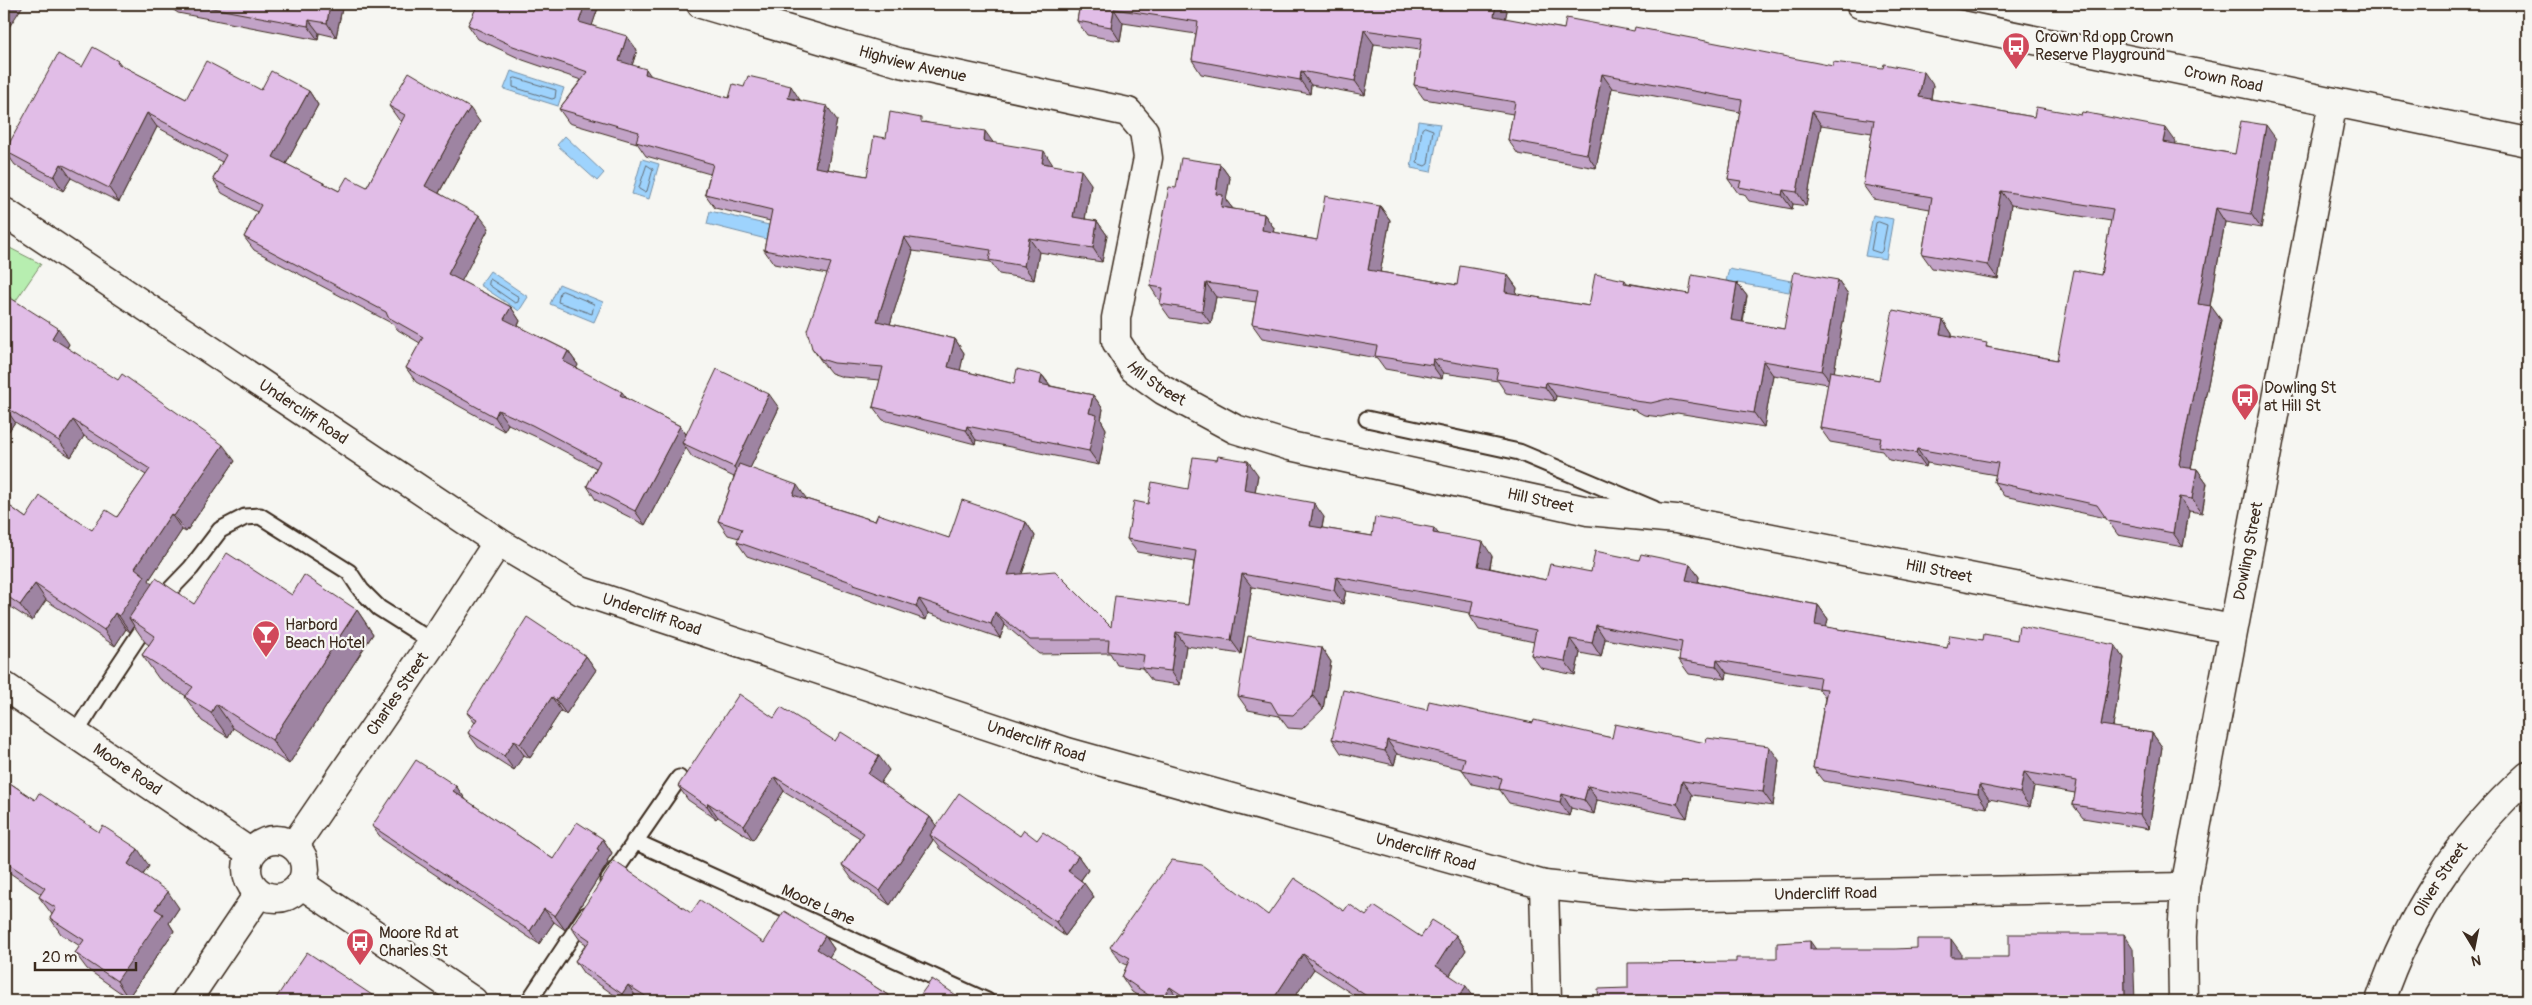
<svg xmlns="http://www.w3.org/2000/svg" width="2532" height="1005" viewBox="0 0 2532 1005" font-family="Pangolin,sans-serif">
<rect width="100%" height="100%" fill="#f6f6f2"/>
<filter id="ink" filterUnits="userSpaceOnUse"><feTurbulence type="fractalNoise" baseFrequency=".02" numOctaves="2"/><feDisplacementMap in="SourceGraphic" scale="10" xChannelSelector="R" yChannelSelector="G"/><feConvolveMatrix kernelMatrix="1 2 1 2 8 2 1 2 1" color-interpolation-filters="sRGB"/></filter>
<g filter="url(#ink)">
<path fill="#b7eeb0" stroke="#798c67" d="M4,245L41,264L4,318Z"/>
<path fill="#9ed3fd" stroke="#768fa4" d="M511,71L564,88L558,106L504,89Z
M1418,121L1440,124L1431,172L1411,168Z
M565,136L604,173L597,181L557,145Z
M642,159L659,164L649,199L632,194Z
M710,211L773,226L770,240L707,224Z
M1873,215L1893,219L1886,259L1865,256Z
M1729,269L1791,281L1789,292L1726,281Z
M490,271L528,297L519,311L480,285Z
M559,284L603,302L594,322L550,304Z"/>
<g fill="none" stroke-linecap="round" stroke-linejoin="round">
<path stroke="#636e77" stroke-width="1" d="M516,78L556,90L555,98L552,99L513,87V79Z
M1425,127L1433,130L1428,164L1425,166L1417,163L1422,129Z
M647,165L653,169L647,191L644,192L639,189Z
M1879,222L1887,225L1882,251L1880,253L1871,250L1876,223Z
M490,279L519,297L518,302L515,303L489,285Z
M563,291L594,304L592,314L558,302L560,292Z"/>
<g stroke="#3b2a1e" stroke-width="19">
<path id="lane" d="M1367,419L1519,452L1654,509
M75,734L111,677L167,593L191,568L220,530L245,517L260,516L349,572L361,590L379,608L433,642
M634,841L987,1001
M608,881L679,778
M529,1001L586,915"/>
</g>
<g stroke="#3b2a1e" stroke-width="31">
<g id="street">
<path id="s1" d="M701,4L901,63L1128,112L1144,131L1148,158L1116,318V341L1134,369L1163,390L1235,429L1290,446L1588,511L1676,519L2232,629"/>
<path id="s2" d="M1860,4L2528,142"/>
<path id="s3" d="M4,212L498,542L581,591L1067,752L1544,885L1659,897L2185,887"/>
<path id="s4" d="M4,686L251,853"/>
<circle cx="276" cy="869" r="29"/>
<path id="s5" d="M294,846L433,642L498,542"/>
<path d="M301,884L473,1001"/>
<path d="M1544,885L1547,1001"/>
<path d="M186,1001L259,893"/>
<path id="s6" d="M2183,1001L2182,937L2185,887L2333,102"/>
</g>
</g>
<g stroke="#3b2a1e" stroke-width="31">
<g id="secondary">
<path id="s7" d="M2380,1001C2409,915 2460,837 2528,776"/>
</g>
</g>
<use href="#lane" stroke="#f6f6f2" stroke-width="15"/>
<use href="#street" stroke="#f6f6f2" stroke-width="28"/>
<use href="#secondary" stroke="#f6f6f2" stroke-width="28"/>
</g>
<path fill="#c2a3c7" stroke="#3b2a1e" d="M165,4H343L336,37L319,33L318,40L178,13Z
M465,4H595L598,8L592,25L637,50L632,65L651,76L729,98L800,100L837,120L827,169L867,176L886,138L925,122L993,143L1053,165L1091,184L1085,219L1097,221L1107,235L1102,262L1039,252L1034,280L999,274L991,262L913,251L890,324L955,339L964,353L960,370L1014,384L1042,375L1051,386L1093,395L1103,409L1101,420L1106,429L1099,465L976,440L975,444L883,420L873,407L880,380L843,377L831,373L822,362L812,348L827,274L774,264L764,250L770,221L715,208L705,194L710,174L646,156L637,143L569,123L559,109L581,80L523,60L478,39L468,25L476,9Z
M1080,4L1507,11L1505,19L1564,29L1933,85L1931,99L2176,142L2175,144L2235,154L2276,139L2261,228L2225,222L2210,306L2221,320L2191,468L2197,469L2207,483L2202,513L2189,511L2183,547L2118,535L2106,518L2004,496L1994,482L1996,475L1927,463L1926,467L1889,460L1882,451L1830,442L1820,428L1828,384L1773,375L1764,427L1677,413L1661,417L1644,415L1635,410L1556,396L1555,401L1506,393L1498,381L1443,373L1442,379L1385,369L1377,358L1262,338L1252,324L1256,302L1216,297L1211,324L1170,318L1160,304V300H1159L1150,286L1176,188L1220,164L1230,178L1226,200L1233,209L1264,214L1274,228L1273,232L1317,240L1380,206L1390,220L1380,272L1457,285L1507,274L1517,288L1516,294L1589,306L1625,280L1627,283L1689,294L1737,283L1747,296L1743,322L1784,329L1838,280L1848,294L1834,372L1879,380L1943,320L1952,334V336L1991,348L2057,360L2101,275L2111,221L2011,205L1998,279L1932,268L1922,254L1930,209L1873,199L1863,185L1872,133L1821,125L1806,206L1793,204L1792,209L1749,201L1744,194L1738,193L1728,179L1740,112L1612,88L1596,168L1518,154L1508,140L1513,114L1424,99L1414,85L1420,50L1374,44L1365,95L1311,85L1310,94L1201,74L1192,60L1196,34L1123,23L1120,41L1087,35L1077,21Z
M118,61L122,66L186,99L261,90L309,91L318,105L286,164L339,191L367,187L402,121L399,120L389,106L480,122L464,147L439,193L489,228L461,281L511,307L520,321L518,326L568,351L578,365L576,368L627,399L680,426L686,434L779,408L750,468L806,498V499L875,521L949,538L1026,522L1035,536L1022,574L1111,627L1188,605L1194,562L1137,552L1127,539L1148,504L1188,489L1258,475L1255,492L1324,517L1322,528L1372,536L1439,534L1492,556L1490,568L1546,580L1591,572L1639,560L1690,564L1699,577L1698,582L1818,605L1828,619L1826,627L1947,648L1983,640H2017L2115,645L2124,658L2113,727L2152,733L2162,747L2149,829L2083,818L2073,805L2075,793L2034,786L2030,807L1989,799L1987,808L1823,781L1813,768L1825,698L1819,689L1727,673L1726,679L1689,674L1679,660L1681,653L1605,639L1601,657L1580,653L1575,675L1541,668L1531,655L1534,642L1479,630L1470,616V613L1346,591L1343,604L1252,587L1241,654L1186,646L1180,685L1152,681L1142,668L1117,665L1110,653L1039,654L1005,625L1000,638L928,613L926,620L863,598L861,596L747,556L737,542L739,538L728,535L718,521L734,477L692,457L686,448L645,525L596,500L587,486L596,468L541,439L508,424L504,431L416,382L406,368L420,343L398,330L393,324L254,250L244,237L257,212L222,193L213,179L222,162L157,127L119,202L71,178L63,191L15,165L5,151Z
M4,306L69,344L67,348L235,461L186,532L182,530L149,580L151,584L194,604L292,595L357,610L373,634L289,764L233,728L228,737L202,721L185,697L186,696L159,679L142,655L149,645L145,642L134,626L130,632L126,629L115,646L46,600L32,621L4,603V502L26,518L92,530L117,517L146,475L84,436L71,457L15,422L4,438Z
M1322,648L1331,662L1323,709L1302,729L1288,728L1279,716L1248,710L1238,696Z
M586,656L596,670L566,714L561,711L530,758L524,755L514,770L478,747L468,733L475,723L467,713Z
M1427,710L1533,723L1612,738L1779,760L1773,806L1692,795L1687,818L1597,800L1594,814L1571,808L1569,816L1509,803L1500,790L1472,784L1462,769L1397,754L1394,765L1341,753L1332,739Z
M774,718L835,741L889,770L880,783L930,817L936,826L1020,836L1037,840L1078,856L1088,870L1081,880L1094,897L1065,936L940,849L933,840L890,905L852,879L842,865L860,838L784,791L753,840L718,817L716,819L688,800L678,786Z
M4,779L35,800L149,866L143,875L179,908L169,923L174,931L128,998L87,969L75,953L80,946L61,934L50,918L52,915L51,913L39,897L41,894L4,869Z
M456,786L466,800L553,859L603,839L612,853L607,861L608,863L565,930L554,922L539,944L382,839L372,826Z
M1344,911L1366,916L1421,937L1456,935L1466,950L1450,975L1476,1000L1475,1001H1363L1314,969L1292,1001H1146L1132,992L1122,977L1127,965L1121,962L1110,947L1268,915Z
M691,913L764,943L825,936L834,949L829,957L897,1001H643L637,998L635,1001H623L584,974L575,961L586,944L580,940L571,927Z"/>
<path fill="#9e84a2" stroke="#3b2a1e" d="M5,4H24L4,35V6Z
M330,4H343L336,37L327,23Z
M585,4H595L598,8L589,35L579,22Z
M1496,4H1502L1507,11L1503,30L1494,16Z
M1114,9L1123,23L1120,41L1111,27Z
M309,20L319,33L318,40L308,26Z
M1364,30L1374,44L1365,95L1355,81Z
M627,36L637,50L629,75L619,61Z
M646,69L656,83L645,74Z
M1301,71L1311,85L1310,94L1300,80Z
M1924,72L1933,85L1929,111L1919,97Z
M1602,74L1612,88L1596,168L1587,154Z
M791,86L800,100L788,98Z
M309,91L318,105L282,171L273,157Z
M827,106L837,120L825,181L815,167Z
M470,108L480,122L464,147L435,200L425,186L454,133Z
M1812,111L1821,125L1806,206L1797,192Z
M147,113L157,127L119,202L109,188Z
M2266,125L2276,139L2261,228L2251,214Z
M2166,128L2176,142L2173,156L2163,142Z
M985,131L995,145L984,141Z
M1044,151L1053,165L1042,163Z
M61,164L71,178L63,191L54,177Z
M1220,164L1230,178L1226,200L1233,209L1221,207L1216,194Z
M1081,170L1091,184L1083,231L1073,217Z
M1783,190L1793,204L1792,209L1782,195Z
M2001,191L2011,205L1998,279L1988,265Z
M1380,206L1390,220L1378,284L1368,270Z
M2216,208L2225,222L2208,317L2198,304Z
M1264,214L1274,228L1271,244L1262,230Z
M479,215L489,228L458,288L448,274Z
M1097,221L1107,235L1102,262L1093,248Z
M904,237L913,251L887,334L877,321Z
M1029,238L1039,252L1034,280L1024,266Z
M1507,274L1517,288L1514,306L1505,292Z
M1838,280L1848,294L1832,384L1822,371Z
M1206,283L1216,297L1211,324L1202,311Z
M1737,283L1747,296L1740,334L1731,320Z
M2211,306L2221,320L2189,478L2179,464Z
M511,307L520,321L514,333L504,319Z
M1943,320L1952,334L1950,347L1940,334Z
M58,328L69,344L63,354L52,338Z
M955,339L964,353L958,381L948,367Z
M568,351L578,365L573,375L563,361Z
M1433,359L1443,373L1442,379L1432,365Z
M1763,361L1773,375L1764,427L1754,413Z
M1042,375L1052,389L1040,384Z
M1546,382L1556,396L1555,401L1545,387Z
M622,392L632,405L620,395Z
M769,394L779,408L744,481L734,467Z
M1093,395L1103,409L1101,420L1106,429L1099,465L1089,451V413Z
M4,406L15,422L4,438Z
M498,410L508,424L504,431L495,417Z
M73,420L84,436L71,457L59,441Z
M680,426L690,440L682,443L686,448L645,525L635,511Z
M967,426L976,440L975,444L966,430Z
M223,445L235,461L186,532L174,516Z
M1917,449L1927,463L1926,467L1916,453Z
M1248,461L1258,475L1253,503L1244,490Z
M2197,469L2207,483L2202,513L2192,499Z
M797,485L806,498L803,509L793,495Z
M2179,497L2189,511L2183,547L2173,533Z
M1314,503L1324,517L1319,540L1310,526Z
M171,514L182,530L149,580L157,592L129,618L134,626L130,632L119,616L135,568Z
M1026,522L1035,536L1017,588L1008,575Z
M1434,528L1444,541L1433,533Z
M1483,542L1492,556L1487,580L1478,566Z
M1690,564L1699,577L1696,594L1686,580Z
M1242,574L1252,587L1241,654L1231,640Z
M1336,577L1346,591L1343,604L1334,590Z
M35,584L46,600L32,621L20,605Z
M919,599L928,613L926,620L916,606Z
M1818,605L1828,619L1824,639L1815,625Z
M357,610L373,634L289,764L272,740Z
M995,612L1005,625L1000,638L991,624Z
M115,613L126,629L115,646L104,630Z
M1596,625L1605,639L1601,657L1592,643Z
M1176,632L1186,646L1180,685L1171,671Z
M1570,639L1580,653L1575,675L1565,661Z
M2115,645L2124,658L2111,739L2101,725Z
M1322,648L1331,662L1323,709L1313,696Z
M586,656L596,670L566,714L556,700Z
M1717,660L1727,673L1726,679L1716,666Z
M552,697L561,711L530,758L520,744Z
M216,704L233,728L228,737L211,713Z
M2152,733L2162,747L2149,829L2140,815Z
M1387,740L1397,754L1394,765L1385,751Z
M514,741L524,755L514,770L504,756Z
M1769,746L1779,760L1773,806L1763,792Z
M879,756L889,770L877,788L868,774Z
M2024,772L2034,786L2030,807L2020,793Z
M775,777L784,791L753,840L744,826Z
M1682,781L1692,795L1687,818L1677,804Z
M1979,785L1989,799L1987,808L1978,794Z
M456,786L466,800L453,791Z
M1588,786L1597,800L1594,814L1584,800Z
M1562,794L1571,808L1569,816L1560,802Z
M708,803L718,817L716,819L707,806Z
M930,817L940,831L930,835L933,840L890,905L880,891Z
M603,839L612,853L607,861L608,863L565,930L555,916Z
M138,849L149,866L139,880L128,864Z
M1078,856L1088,870L1077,885L1068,871Z
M1084,883L1094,897L1065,936L1056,922Z
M168,892L179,908L169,923L174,931L128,998L117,981L155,909Z
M544,909L554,922L539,944L530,931Z
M2124,934L2133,948L2135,1001H2125Z
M1456,935L1466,950L1446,981L1436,966Z
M825,936L834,949L826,962L817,949Z
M1951,939L1961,953V971L1951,957Z
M1810,941L1820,955L1810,949Z
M1303,954L1314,969L1292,1001H1272Z
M628,985L637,998L635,1001H627L622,994Z
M1466,986L1476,1000L1475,1001H1456Z
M1170,987L1180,1001H1160Z"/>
<path fill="#e1bde7" stroke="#3b2a1e" d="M191,4H330L327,23L309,20L308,26Z
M478,4H585L579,22L627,36L619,61L646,69L645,74L729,98L733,84L744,87L748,76L791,86L788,98L827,106L815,167L867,176L874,136L886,138L890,112L921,118V122L985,131L984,141L1044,151L1042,163L1081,170L1073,217L1097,221L1093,248L1029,238L1024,266L989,260L991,250L904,237L877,321L955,339L948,367L1014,384L1017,369L1042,375L1040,384L1093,395L1089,413L1097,415L1089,451L967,426L966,430L873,407L883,367L834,363L821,359L812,348L807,330L831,263L764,250L772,210L705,194L713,164L636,142L639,132L559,109L588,72L513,46L468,25Z
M1080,4H1496L1494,16L1564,29L1566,18L1634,31L1635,27L1833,66V62L1883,68L1884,64L1924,72L1919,97L2034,117L2036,107L2081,115L2082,112L2166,128L2163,142L2235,154L2241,121L2266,125L2251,214L2216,208L2198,304L2211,306L2179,464L2181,467L2197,469L2192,499L2179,497L2173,533L2108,521L2097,505L1994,482L1998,463L1917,449L1916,453L1879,446L1881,438L1820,428L1830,371L1879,380L1893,310L1943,320L1940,334L1987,343L1986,347L2057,360L2074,270L2101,275L2113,209L2001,191L1988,265L1922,254L1932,197L1863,185L1874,120L1812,111L1797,192L1783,190L1782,195L1739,187L1741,181L1728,179L1742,100L1602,74L1587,154L1508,140L1515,102L1414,85L1422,38L1364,30L1355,81L1301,71L1300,80L1192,60L1198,22L1114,9L1111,27L1077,21Z
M93,47L118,61L117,63L186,99L206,61L261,90L271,71L309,91L273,157L339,191L347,177L367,187L405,115L389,106L409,72L470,108L454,133L425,186L479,215L448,274L511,307L504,319L568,351L563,361L622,392L620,395L680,426L635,511L587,486L600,461L532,425L498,410L495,417L406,368L423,337L388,317L386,312L244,237L261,205L213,179L226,155L147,113L109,188L61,164L54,177L5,151L58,54L82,67Z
M1181,158L1220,164L1216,194L1223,195L1221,207L1264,214L1262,230L1317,240L1325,196L1380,206L1368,270L1457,285L1460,266L1507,274L1505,292L1589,306L1595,274L1625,280L1624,283L1689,294L1692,275L1737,283L1731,320L1784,329L1794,272L1838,280L1822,371L1763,361L1754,413L1667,399L1651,403L1635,401L1625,396L1546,382L1545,387L1496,379L1498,369L1433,359L1432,365L1375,356L1377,346L1252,324L1258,290L1206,283L1202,311L1160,304L1163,288L1150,286L1169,187L1176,188Z
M9,297L58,328L52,338L118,380L122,374L223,445L174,516L171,514L135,568L145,576L119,616L115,613L104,630L35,584L20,605L4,594V502L26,518L40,496L92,530L106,510L117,517L150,469L73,420L59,441L4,406V306Z
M717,369L769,394L734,467L682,443Z
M1218,456L1248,461L1244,490L1314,503L1310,526L1372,536L1375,517L1434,528L1433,533L1483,542L1478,566L1546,580L1550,564L1591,572L1595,551L1639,560L1641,554L1690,564L1686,580L1818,605L1815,625L1947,648L1950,635L1983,640L1984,634L2017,640L2019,626L2115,645L2101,725L2152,733L2140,815L2073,805L2077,781L2024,772L2020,793L1979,785L1978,794L1813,768L1827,689L1818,688L1820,677L1717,660L1716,666L1679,660L1682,642L1596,625L1592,643L1570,639L1565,661L1531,655L1536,630L1470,616L1473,601L1336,577L1334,590L1242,574L1231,640L1176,632L1171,671L1142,668L1144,655L1108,651L1109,640H1030L995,612L991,624L919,599L916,606L853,585L854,583L737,542L742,529L718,521L739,464L797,485L793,495L875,521L878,514L949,538L962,500L1026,522L1008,575L1055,571L1111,627L1115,596L1188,605L1196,551L1127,539L1134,501L1148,504L1152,482L1188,489L1193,457L1217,460Z
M227,553L292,595L304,575L357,610L272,740L216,704L211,713L185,697L193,687L142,655L155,636L129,618L156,578L194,604Z
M527,617L586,656L556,700L552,697L520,744L514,741L504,756L468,733L477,719L467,713Z
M1248,636L1322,648L1313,696L1293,715L1278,714L1271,702L1238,696Z
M1343,690L1427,710L1429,701L1533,723L1534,720L1612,738L1615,724L1706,743L1707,738L1769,746L1763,792L1682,781L1677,804L1588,786L1584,800L1562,794L1560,802L1499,789L1502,778L1462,770L1465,758L1387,740L1385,751L1332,739Z
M739,694L774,718L781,707L835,741L841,732L879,756L868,774L930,817L880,891L842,865L864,833L775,777L744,826L708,803L707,806L678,786Z
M416,760L456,786L453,791L553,859L577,822L603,839L597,849L599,850L555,916L544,909L530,931L372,826Z
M4,779L35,800L39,793L99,832L103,826L138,849L128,864L168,892L155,909L163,914L117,981L75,953L84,940L50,918L56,908L39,897L45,888L4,861Z
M959,793L1020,836L1024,830L1037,840L1043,832L1078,856L1068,871L1084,883L1056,922L930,835Z
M1172,860L1202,865L1268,915L1294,878L1344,911L1349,904L1366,916L1374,906L1421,937L1432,920L1456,935L1436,966L1466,986L1456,1001H1374L1303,954L1272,1001H1191L1170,987L1160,1001H1157L1122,977L1130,958L1110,947Z
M614,861L691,913L700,900L764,943L784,911L825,936L817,949L897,1001H653L628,985L622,994L575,961L590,940L571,927Z
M2009,934H2124L2125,1001H1599L1598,989L1628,988V963L1736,962V958H1777V943L1810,941V949H1895L1917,948V939H1951V957H2009Z
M307,952L381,1001H274Z
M932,979L965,1001H916Z"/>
</g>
<defs>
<g id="bus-pin" transform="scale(1.4375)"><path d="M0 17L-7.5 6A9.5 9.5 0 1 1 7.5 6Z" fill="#d1495b" stroke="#f6f6f2"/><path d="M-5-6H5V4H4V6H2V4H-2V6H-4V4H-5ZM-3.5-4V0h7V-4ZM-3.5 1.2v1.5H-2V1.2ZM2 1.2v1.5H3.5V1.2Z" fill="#fff"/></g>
<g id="bar-pin" transform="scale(1.4375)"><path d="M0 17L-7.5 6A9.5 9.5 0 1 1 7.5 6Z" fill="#d1495b" stroke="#f6f6f2"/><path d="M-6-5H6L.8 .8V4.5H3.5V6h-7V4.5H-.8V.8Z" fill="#fff"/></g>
</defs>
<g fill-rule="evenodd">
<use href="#bus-pin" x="2016" y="46"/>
<use href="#bus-pin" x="2245" y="397"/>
<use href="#bar-pin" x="266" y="634"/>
<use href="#bus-pin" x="360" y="942"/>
</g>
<g text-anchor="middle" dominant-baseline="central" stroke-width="4.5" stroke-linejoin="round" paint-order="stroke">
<g font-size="16" fill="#3b2a1e" stroke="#f6f6f2" text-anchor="start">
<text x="2035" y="37">Crown Rd opp Crown<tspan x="2035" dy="18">Reserve Playground</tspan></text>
<text x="2264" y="388">Dowling St<tspan x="2264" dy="18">at Hill St</tspan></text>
<text x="285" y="625">Harbord<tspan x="285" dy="18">Beach Hotel</tspan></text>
<text x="379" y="933">Moore Rd at<tspan x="379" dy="18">Charles St</tspan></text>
</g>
<g font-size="16" fill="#3b2a1e" stroke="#f6f6f2">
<text stroke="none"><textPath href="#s1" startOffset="220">Highview Avenue</textPath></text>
<text stroke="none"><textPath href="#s2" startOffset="371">Crown Road</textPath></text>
<text stroke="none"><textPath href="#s1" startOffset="739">Hill Street</textPath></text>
<text stroke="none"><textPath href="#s3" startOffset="360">Undercliff Road</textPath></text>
<text stroke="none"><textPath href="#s1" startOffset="1144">Hill Street</textPath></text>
<text stroke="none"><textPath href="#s6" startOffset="456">Dowling Street</textPath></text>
<text stroke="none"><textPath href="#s1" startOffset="1549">Hill Street</textPath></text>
<text stroke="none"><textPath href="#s3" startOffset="765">Undercliff Road</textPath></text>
<text stroke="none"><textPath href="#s5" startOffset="184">Charles Street</textPath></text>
<text stroke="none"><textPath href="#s3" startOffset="1170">Undercliff Road</textPath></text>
<text stroke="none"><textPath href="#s4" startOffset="149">Moore Road</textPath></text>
<text stroke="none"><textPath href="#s3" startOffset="1575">Undercliff Road</textPath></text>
<text stroke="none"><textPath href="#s7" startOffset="136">Oliver Street</textPath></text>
<text stroke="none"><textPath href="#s3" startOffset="1980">Undercliff Road</textPath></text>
<text transform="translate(818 905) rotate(24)">Moore Lane</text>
</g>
</g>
<rect width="2532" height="1005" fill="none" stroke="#f6f6f2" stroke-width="20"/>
<rect x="10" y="10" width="2512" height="985" fill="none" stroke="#3b2a1e" stroke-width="2" filter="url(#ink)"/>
<g transform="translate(2474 948) rotate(170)" stroke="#f6f6f2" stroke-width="4" paint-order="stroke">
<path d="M0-4L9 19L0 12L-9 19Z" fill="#3b2a1e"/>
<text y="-8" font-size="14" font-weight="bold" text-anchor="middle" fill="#3b2a1e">N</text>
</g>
<path d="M35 962v8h101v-8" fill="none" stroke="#3b2a1e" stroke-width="2.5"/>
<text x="42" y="962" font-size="15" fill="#3b2a1e" stroke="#f6f6f2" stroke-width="4" paint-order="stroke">20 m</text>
</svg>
